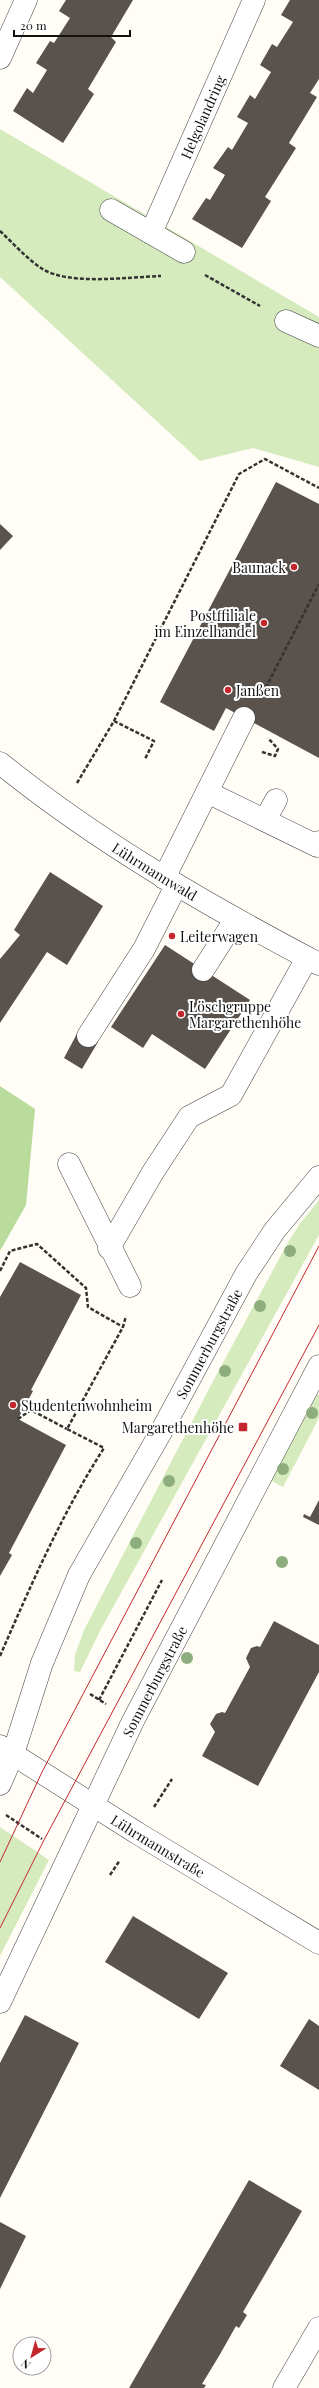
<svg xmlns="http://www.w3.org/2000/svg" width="319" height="2388" viewBox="0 0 319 2388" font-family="'Playfair Display',serif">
<rect width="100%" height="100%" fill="#fffdf5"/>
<path fill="#d5ebbd" d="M0,129L319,317V467L253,448L200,461L0,277Z
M319,1200V1235L101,1629L80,1672L74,1671L75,1655L84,1630L211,1385L286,1246L299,1225Z
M316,1393L319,1395V1418L283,1487L270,1480Z
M0,1827L49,1860L0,1956Z"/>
<path fill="#b9dc9c" d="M0,1086L35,1109L26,1205L0,1251Z"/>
<path fill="#5a524d" d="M66,0H133L111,37L116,42L88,89L94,94L63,143L13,111L27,88L33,93L47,70L36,63L50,41L54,43L70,18L59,11Z
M290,0H319V79L310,93L317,97L289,143L296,148L265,197L271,201L242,248L192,219L206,198L210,200L225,175L213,168L228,147L232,150L248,123L237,117L250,95L255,99L271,72L260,65L272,44L277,47L293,22L281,15Z
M276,482L319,504V758L226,708L214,731L160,702Z
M0,524L13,536L0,550Z
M50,872L103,906L67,965L47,952L0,1023V959L20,935L14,930Z
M165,945L250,1000L205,1069L152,1034L143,1048L111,1027Z
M79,1030L98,1042L82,1069L64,1058Z
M20,1262L81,1295L31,1390L33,1391L18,1419L66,1445L9,1553L12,1555L0,1576V1297Z
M319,1500V1525L303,1517L304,1514L310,1517Z
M274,1621L319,1645V1672L258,1786L202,1756L215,1732L210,1724L216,1714L222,1712L225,1713L250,1667L246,1658L251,1648L257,1646L260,1647Z
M133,1916L228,1973L199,2019L105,1962Z
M25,2015L79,2043L0,2198V2063Z
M309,2019L319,2026V2090L280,2066Z
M249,2180L302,2211L243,2312L247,2315L239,2328L236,2326L219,2356L202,2384L206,2385L204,2388H129Z
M0,2222L26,2236L0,2289Z"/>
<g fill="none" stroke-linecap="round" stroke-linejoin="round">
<g stroke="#444" stroke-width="23">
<g id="minor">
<path d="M0,58L26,0"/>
<path d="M111,210L184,252"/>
<path id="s1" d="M151,233L254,0"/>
<path d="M286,321L319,336"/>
<path id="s2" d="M0,763C99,843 207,905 319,964"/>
<path d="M207,792L244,718"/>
<path d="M265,820L276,800"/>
<path d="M164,878L207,792L317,846L319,842"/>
<path d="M203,970L235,920"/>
<path d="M88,1036L144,949L176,886"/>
<path d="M69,1164L130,1286"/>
<path d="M109,1248L153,1172L189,1117L231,1095L307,958"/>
<path id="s3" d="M0,1746L137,1833L319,1943"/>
<path id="s4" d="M0,1784L13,1754L42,1663L79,1575L161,1432L246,1274L275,1230L319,1177"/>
<path id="s5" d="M0,2002L133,1721L319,1366"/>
<path d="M284,2388L319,2328"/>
</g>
</g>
<path stroke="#333" stroke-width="2.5" stroke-dasharray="4 2" stroke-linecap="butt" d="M0,231C13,243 26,258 41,268C68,286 127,277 161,276
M205,275L260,306
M263,693L319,584
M114,721L154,741L145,759
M262,752L275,756L278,749L268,738
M77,783L114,721L239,474L265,459L319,488
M0,1271L10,1251L37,1244L86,1288L88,1307L123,1327
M18,1419L31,1410L67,1429
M0,1656C31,1585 62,1513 104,1448L67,1429L123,1327L126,1316
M90,1694L106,1704
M99,1700L162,1580
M154,1807L172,1779
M6,1815L42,1839
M110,1875L120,1860"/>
<use href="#minor" stroke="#fff" stroke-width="22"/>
<path stroke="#c4262e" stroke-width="1" d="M0,1862L42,1772L319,1246
M0,1928L44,1840L319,1325"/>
</g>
<g fill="#8dad7f">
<circle cx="290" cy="1251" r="6"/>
<circle cx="260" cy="1306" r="6"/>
<circle cx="225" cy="1371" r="6"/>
<circle cx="312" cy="1413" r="6"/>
<circle cx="283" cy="1469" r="6"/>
<circle cx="169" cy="1481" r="6"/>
<circle cx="136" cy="1543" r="6"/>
<circle cx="282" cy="1562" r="6"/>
<circle cx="187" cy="1658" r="6"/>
</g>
<g fill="#c4262e" stroke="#fff" stroke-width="1.5">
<circle cx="294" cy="567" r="4"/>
<circle cx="264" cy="623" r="4"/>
<circle cx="228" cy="690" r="4"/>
<circle cx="172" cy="936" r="4"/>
<circle cx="181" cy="1014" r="4"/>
<circle cx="13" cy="1405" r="4"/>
<rect x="238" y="1422" width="10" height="10" rx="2"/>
</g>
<g text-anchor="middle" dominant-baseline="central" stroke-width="4" stroke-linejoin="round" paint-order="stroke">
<g font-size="14" fill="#111" stroke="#fff">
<text stroke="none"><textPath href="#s1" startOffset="127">Helgolandring</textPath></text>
<text stroke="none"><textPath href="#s2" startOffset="189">Lührmannwald</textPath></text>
<text stroke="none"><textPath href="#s4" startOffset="489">Sommerburgstraße</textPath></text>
<text stroke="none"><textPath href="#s5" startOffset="356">Sommerburgstraße</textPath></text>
<text stroke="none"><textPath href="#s3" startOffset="187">Lührmannstraße</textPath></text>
</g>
<g font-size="14" fill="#111" stroke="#fff" text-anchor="start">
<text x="286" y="567" text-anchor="end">Baunack</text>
<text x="256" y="615" text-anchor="end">Postffiliale<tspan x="256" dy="16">im Einzelhandel</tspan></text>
<text x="236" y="690">Janßen</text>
<text x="180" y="936">Leiterwagen</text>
<text x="189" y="1006">Löschgruppe<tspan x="189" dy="16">Margarethenhöhe</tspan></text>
<text x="21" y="1405">Studentenwohnheim</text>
<text x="234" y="1427" text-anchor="end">Margarethenhöhe</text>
</g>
</g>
<g transform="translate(32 2356) rotate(217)"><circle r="19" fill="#ffffff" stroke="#a0a0a0"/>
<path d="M0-3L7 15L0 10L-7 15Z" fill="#c4262e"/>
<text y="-6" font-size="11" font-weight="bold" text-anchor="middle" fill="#111111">N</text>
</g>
<path d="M14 30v6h116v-6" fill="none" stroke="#111111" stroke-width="2"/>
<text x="20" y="30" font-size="12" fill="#111111" stroke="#ffffff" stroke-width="3" paint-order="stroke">20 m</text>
</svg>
